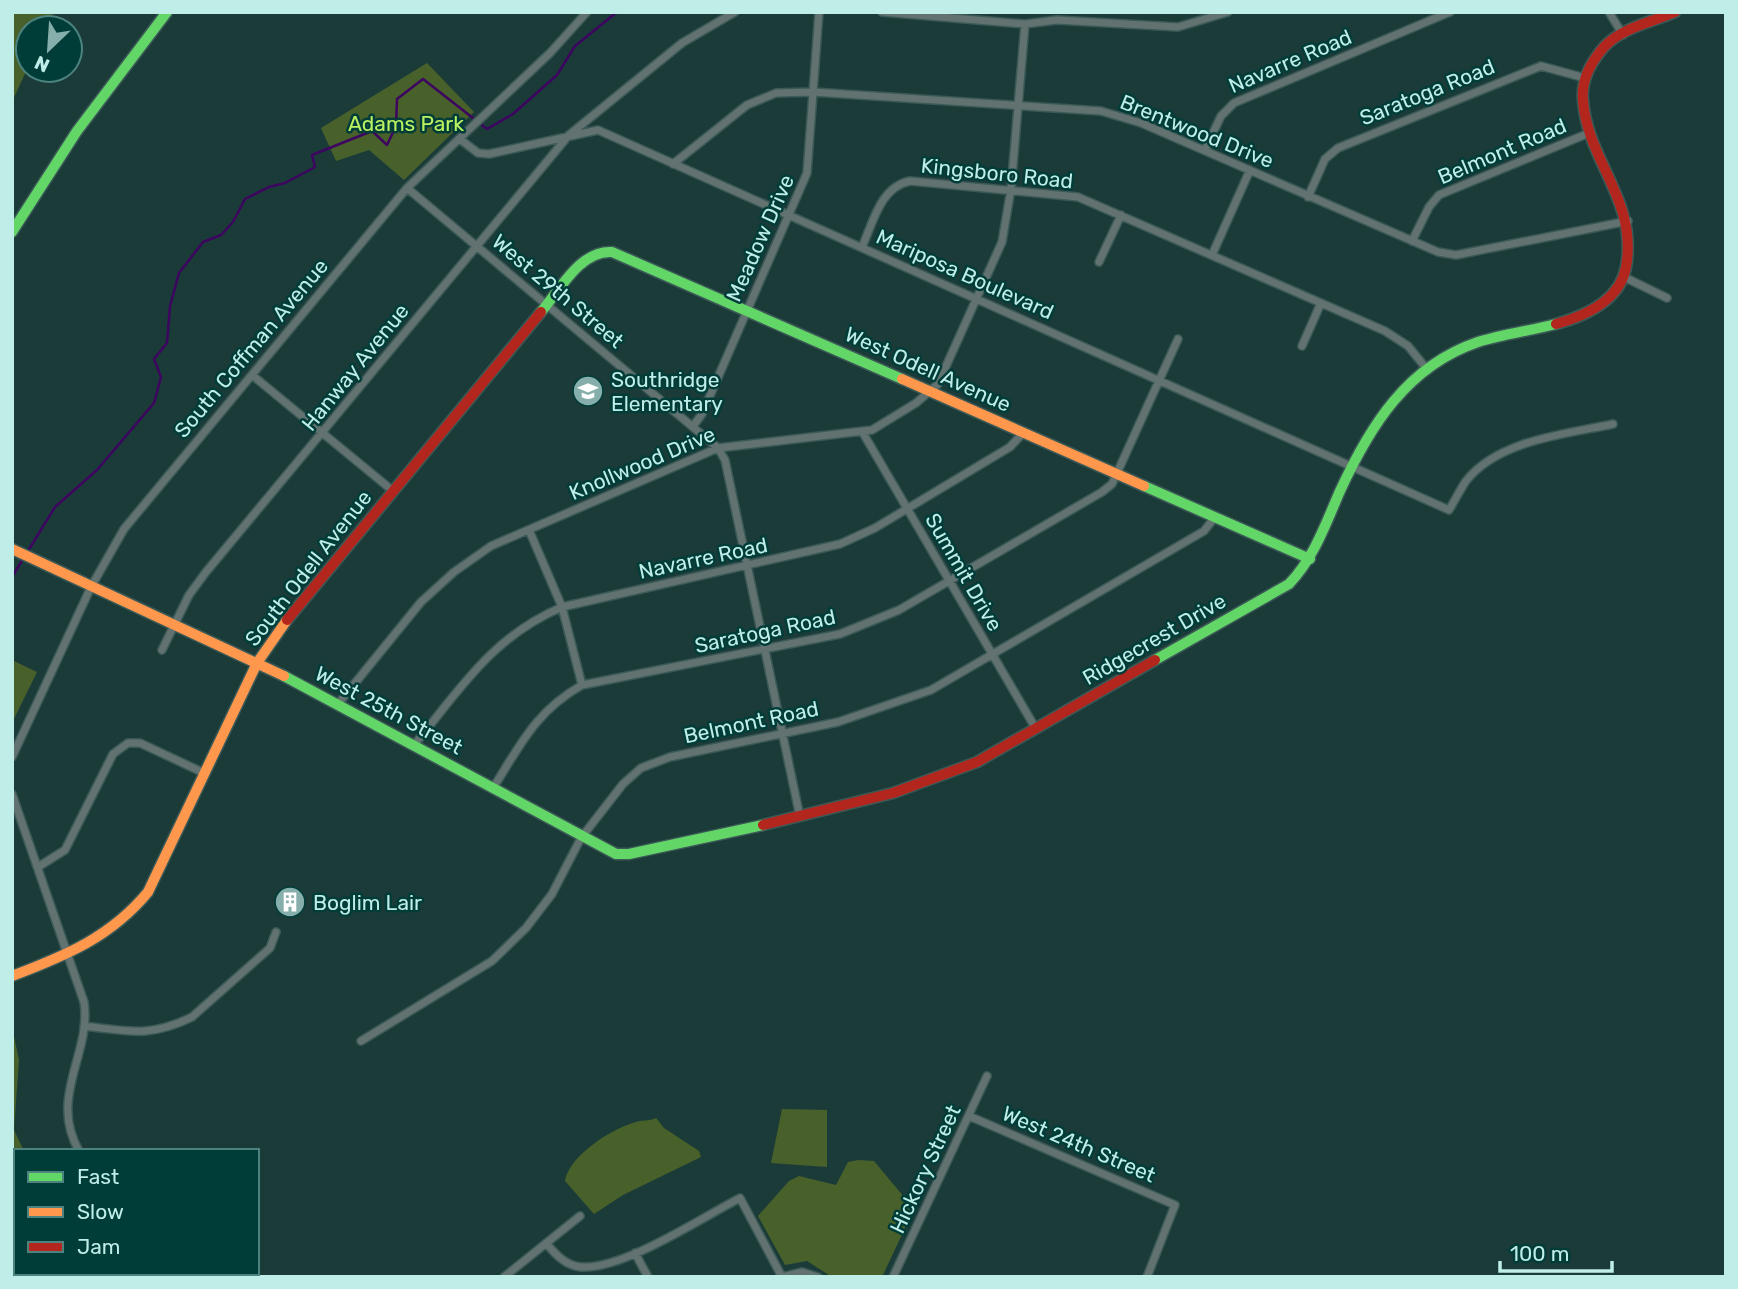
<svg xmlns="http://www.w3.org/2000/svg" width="1738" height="1289" viewBox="0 0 1738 1289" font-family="Rubik,sans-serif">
<rect width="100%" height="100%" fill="#1b3b39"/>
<path fill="#48612b" d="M12,12H54L46,28H28V67L12,102Z
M427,63L474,112L404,180L369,150L336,161L321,128Z
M12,660L37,672L12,723Z
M12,1027L19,1060L14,1130L24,1151H16V1237L12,1240Z
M782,1109L827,1110V1167L771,1163Z
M656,1118L664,1128L699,1151L701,1157L623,1195L594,1214L565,1181C569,1155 615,1126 640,1121C646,1120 650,1121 656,1118Z
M858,1160L874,1161L914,1209L882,1277H832L807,1261L785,1265L758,1216L789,1181L799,1176L836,1185L848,1162Z"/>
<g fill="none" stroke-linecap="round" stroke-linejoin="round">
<path stroke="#3d0560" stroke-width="2.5" d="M12,577L55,507L97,470L154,403L161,377L154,359L167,343L170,306L179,273L203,242L221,235L233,222L245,199L269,187L285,183L315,167L312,155L372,131L387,145L396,126L397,99L423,79L487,129L513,114L557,75L575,46L617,12"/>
<g stroke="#3b5956" stroke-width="10">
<path id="street" d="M882,12L1025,24L1057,20L1178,27L1228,12
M1609,12L1623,35
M461,140L478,153L489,154L598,130L1449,510C1455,500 1460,490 1466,481C1498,440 1566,434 1613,424
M1205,150L1221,116L1234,103L1450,12
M673,164L747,105L776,93L813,92L1101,111L1141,123L1438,252L1456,255L1628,221
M407,188L718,448L725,460L800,817
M1308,197L1325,159L1338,148L1541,66L1585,78
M1412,241L1429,207L1439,195L1589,133
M862,247C873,223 880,187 910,181L1078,197L1385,331L1408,346L1426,368
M1212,255L1250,170
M1099,262L1121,215
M1624,277L1667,298
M1302,346L1321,303
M252,375L393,491
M694,425L702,414L807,173L819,12
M863,433L1036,729
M529,530L562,607L582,685
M162,650L189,595L206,572L569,135L682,43L735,12
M338,704L421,602L454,572L491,546L718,448L872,430L916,403L938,384L1002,242L1011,189L1025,24
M414,745C461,688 492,637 562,607L840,544L875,528L1010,447L1024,432
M12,757L91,587L124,529L407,188L550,53L587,12
M493,788C521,744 535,712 582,685L840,634L899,610L1102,492L1112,484L1178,339
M12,794L84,1002C92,1053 48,1097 79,1151
M38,867L65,850L113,754L128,743H140L204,773
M84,1026C128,1031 149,1038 192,1017L270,948L276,932
M361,1041L492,961L526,928L552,894L581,838L623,784L641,768L670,757L838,722L931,690L1204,531L1215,517
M969,1116L1175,1205L1147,1277
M546,1243C555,1254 566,1266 581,1267C623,1270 701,1218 740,1198L782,1277
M635,1253L648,1277
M171,1273L176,1277
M66,1277L67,1273
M504,1277L580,1216
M782,1277L802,1272L818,1277
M893,1277L987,1076"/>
</g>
<g stroke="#3b5956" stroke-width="13">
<path id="fast" d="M12,232L77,131L167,12
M541,312C560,290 580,250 612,252L902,379
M1144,486L1310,559
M1155,660L1289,584C1314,558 1326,523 1340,491C1370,426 1407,366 1478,342C1503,334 1530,331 1556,324
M284,676L616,854H629L763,825"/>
</g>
<g stroke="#3b5956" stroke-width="13">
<path id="slow" d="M902,379L1144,486
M12,549L284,676
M12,976C65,956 111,937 148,892L257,663L287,620"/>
</g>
<g stroke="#3b5956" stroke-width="13">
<path id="jam" d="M1556,324C1585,316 1620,301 1626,267C1638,200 1587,161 1583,100C1581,80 1591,62 1604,47C1621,28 1652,22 1675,12
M287,620L541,312
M763,825L893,793L977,762L1155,660"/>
</g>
<use href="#street" stroke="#627270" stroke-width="7"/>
<use href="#fast" stroke="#63d668" stroke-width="10"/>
<use href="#slow" stroke="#ff974d" stroke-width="10"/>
<use href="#jam" stroke="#b3261e" stroke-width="10"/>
</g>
<defs>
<g id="school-disc" transform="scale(1.575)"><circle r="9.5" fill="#86afab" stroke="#003d39"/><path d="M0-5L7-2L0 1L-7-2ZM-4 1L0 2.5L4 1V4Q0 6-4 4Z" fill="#fff"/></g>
<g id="building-disc" transform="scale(1.575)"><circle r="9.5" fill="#86afab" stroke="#003d39"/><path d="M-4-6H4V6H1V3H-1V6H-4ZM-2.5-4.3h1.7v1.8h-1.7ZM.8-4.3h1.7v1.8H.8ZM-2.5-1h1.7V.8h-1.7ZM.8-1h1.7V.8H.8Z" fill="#fff"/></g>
</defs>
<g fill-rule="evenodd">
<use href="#school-disc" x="588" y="391"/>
<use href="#building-disc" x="290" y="902"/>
</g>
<g text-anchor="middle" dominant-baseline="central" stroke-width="5" stroke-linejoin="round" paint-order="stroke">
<g font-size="21" fill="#bfede8" stroke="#003d39">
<text transform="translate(1290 61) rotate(-23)">Navarre Road</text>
<text transform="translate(1427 92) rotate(-22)">Saratoga Road</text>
<text transform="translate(1197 131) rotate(22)">Brentwood Drive</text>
<text transform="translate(1502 151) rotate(-23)">Belmont Road</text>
<text transform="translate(997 173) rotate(6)">Kingsboro Road</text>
<text transform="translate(760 238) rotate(-66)">Meadow Drive</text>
<text transform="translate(965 274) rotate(24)">Mariposa Boulevard</text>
<text transform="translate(558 291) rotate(40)">West 29th Street</text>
<text transform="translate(251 348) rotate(-50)">South Coffman Avenue</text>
<text transform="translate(355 367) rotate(-51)">Hanway Avenue</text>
<text transform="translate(928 369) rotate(24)">West Odell Avenue</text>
<text transform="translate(642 463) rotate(-23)">Knollwood Drive</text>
<text transform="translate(703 558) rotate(-12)">Navarre Road</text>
<text transform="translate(308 568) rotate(-52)">South Odell Avenue</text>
<text transform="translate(964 572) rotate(60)">Summit Drive</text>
<text transform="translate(765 631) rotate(-12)">Saratoga Road</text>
<text transform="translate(1154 639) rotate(-30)">Ridgecrest Drive</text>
<text transform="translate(389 710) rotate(28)">West 25th Street</text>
<text transform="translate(751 722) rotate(-12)">Belmont Road</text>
<text transform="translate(1079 1144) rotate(23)">West 24th Street</text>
<text transform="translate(925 1169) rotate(-65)">Hickory Street</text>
</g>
<g font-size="21" fill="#bcf262" stroke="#003d39">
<text x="406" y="123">Adams Park</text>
</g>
<g font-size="21" fill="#bfede8" stroke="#003d39" text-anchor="start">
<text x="611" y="379">Southridge<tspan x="611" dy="24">Elementary</tspan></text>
<text x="313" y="902">Boglim Lair</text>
</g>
</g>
<rect width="1738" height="1289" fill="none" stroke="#bfede8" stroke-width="28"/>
<rect x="14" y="1149" width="245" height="126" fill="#003d39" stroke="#4c837f" stroke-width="2"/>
<rect x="28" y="1172" width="35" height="10" fill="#63d668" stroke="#4c837f" stroke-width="2"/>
<text x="77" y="1184" font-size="21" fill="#bfede8">Fast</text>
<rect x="28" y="1207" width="35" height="10" fill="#ff974d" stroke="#4c837f" stroke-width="2"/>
<text x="77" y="1219" font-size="21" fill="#bfede8">Slow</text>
<rect x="28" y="1242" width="35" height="10" fill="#b3261e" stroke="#4c837f" stroke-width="2"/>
<text x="77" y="1254" font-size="21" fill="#bfede8">Jam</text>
<g transform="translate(49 49) rotate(205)"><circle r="33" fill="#003d39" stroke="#4c837f" stroke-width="2"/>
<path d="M0-5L12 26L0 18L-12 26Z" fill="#86afab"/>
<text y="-10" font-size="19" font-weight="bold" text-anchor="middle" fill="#bfede8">N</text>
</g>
<path d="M1500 1261v10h112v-10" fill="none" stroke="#bfede8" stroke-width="3.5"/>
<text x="1510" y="1261" font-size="21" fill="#bfede8" stroke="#003d39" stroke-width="5" paint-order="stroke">100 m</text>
</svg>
